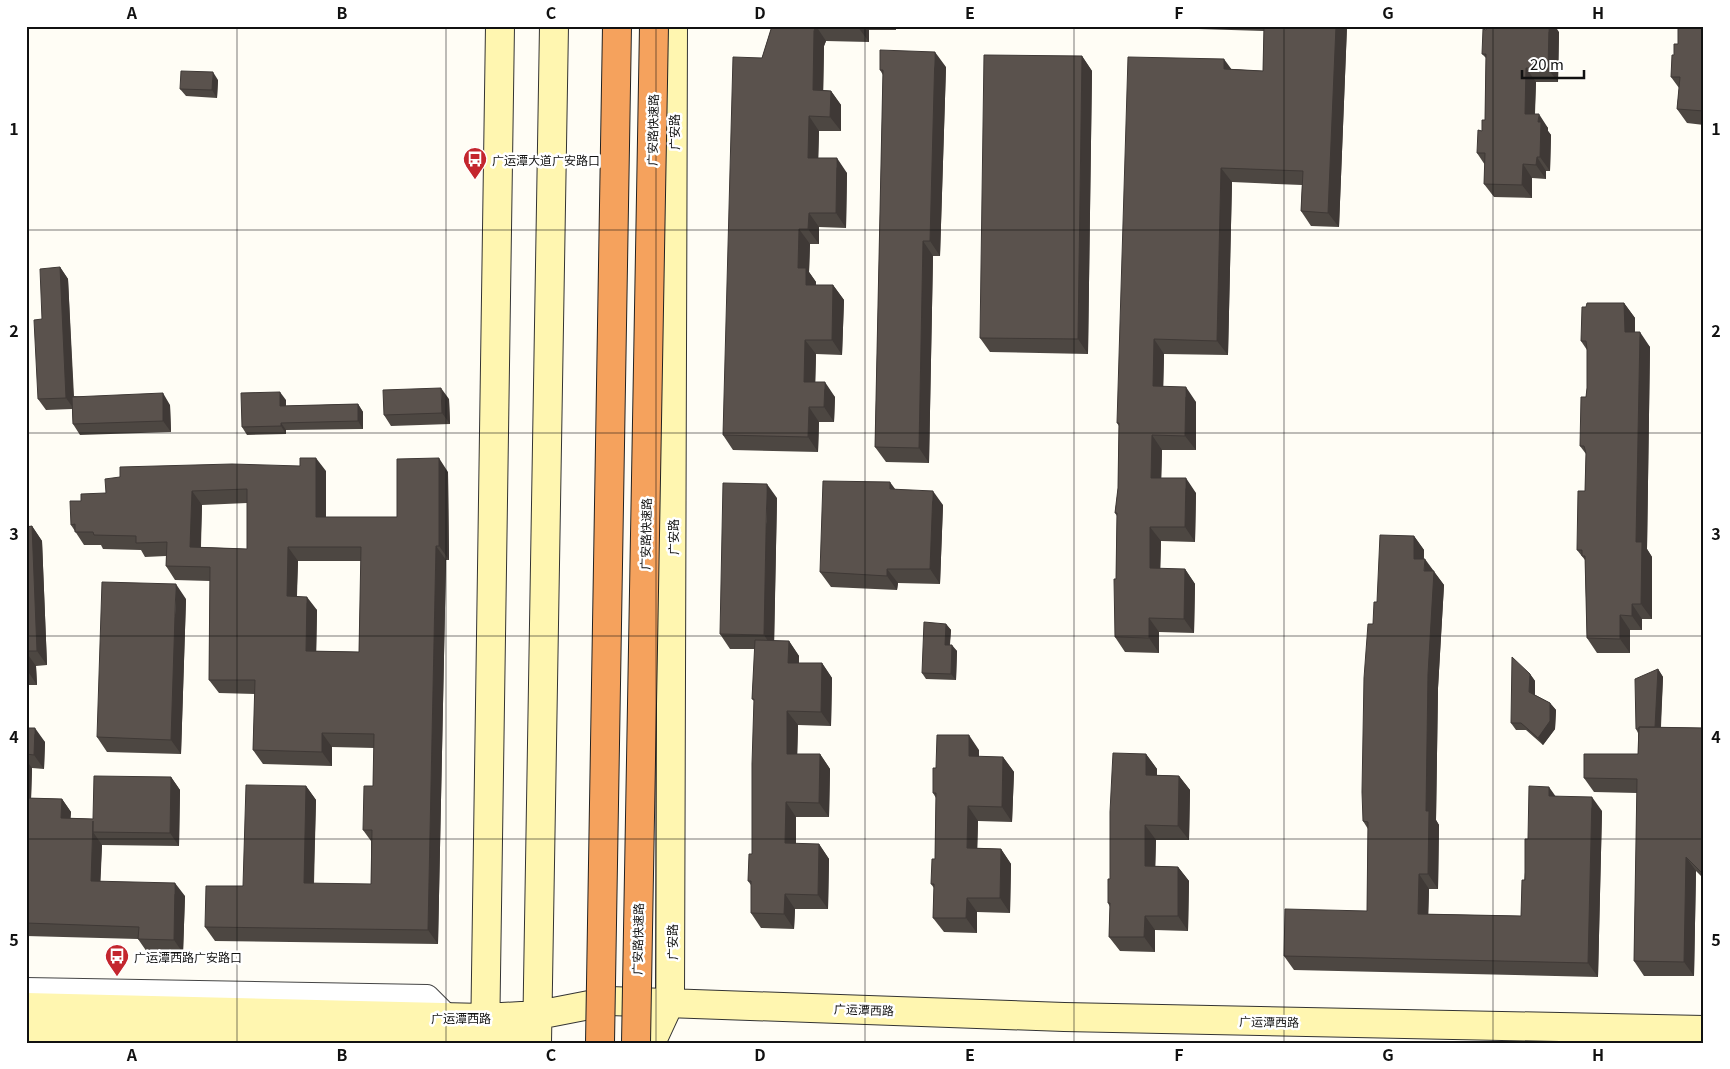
<svg xmlns="http://www.w3.org/2000/svg" width="1730" height="1069" viewBox="0 0 1730 1069" font-family="Georgia,'Noto Sans SC',serif">
<rect width="100%" height="100%" fill="#fffdf5"/>
<g fill="none" stroke-linecap="round" stroke-linejoin="round">
<g stroke="#444" stroke-width="26">
<path id="street" d="M26,990L427,997L447,1017"/>
</g>
<g stroke="#333" stroke-width="30">
<path id="secondary" d="M26,1007L484,1018L538,1015L610,1001L1064,1017L1704,1030
M26,1034L527,1043
M485,1043L500,26
M537,1043L554,26
M651,1043L670,1002L673,26"/>
</g>
<use href="#street" stroke="#fff" stroke-width="24"/>
<use href="#secondary" stroke="#fff6b0" stroke-width="28"/>
<g stroke="#222" stroke-width="30" stroke-linecap="butt">
<path id="highway-bridge" d="M600,1043L617,26
M636,1043L654,26"/>
</g>
<use href="#highway-bridge" stroke="#f5a25d" stroke-width="28"/>
</g>
<path fill="#4d4742" fill-rule="evenodd" d="M772,26H896V30H869V42L826,41L824,46L823,90L831,91L841,105V131H819L818,158L847,173L846,228L819,227V244H810L809,272L816,282V285H833L844,300L842,355L816,354L815,382L835,397L834,422H819L818,452L733,450L723,435L762,58Z
M1165,26H1347L1339,227L1311,226L1301,211L1302,185L1232,182L1228,355L1164,354L1163,386L1196,402V450H1162L1161,478L1196,493L1195,542L1161,541L1160,569H1185L1195,584L1194,633L1159,632V653L1125,652L1115,637L1117,516L1115,513L1118,488L1119,426L1117,423L1231,69L1263,71L1264,31L1166,28Z
M1704,26V125L1687,123L1677,109L1679,88L1671,77L1674,55L1678,44Z
M1486,30L1559,32L1558,82H1536L1535,114L1548,128V131L1551,135L1550,171H1546V179L1532,178V198L1494,197L1484,184L1485,165L1477,153L1485,120L1486,58L1482,54Z
M1082,56L1092,71L1088,354L990,352L980,338Z
M946,67L940,256H933L929,463L886,462L875,447L883,75L880,70Z
M218,80L217,98L186,96L180,89Z
M60,267L68,279L74,396L170,405L171,432L80,435L73,424L72,409L46,410L38,399L42,319Z
M1624,303L1635,318V332L1650,347L1647,549L1652,557V619H1642V630H1630V653H1597L1587,638L1585,560L1577,550L1585,491L1586,454L1580,446L1587,388V350L1581,341L1586,307Z
M449,399L450,424L391,426L384,415Z
M286,400V406L358,404L363,412V429L286,430V434L247,435L242,427Z
M326,471V517H397L448,472L449,560H446L438,944L215,941L205,927L243,886L306,786L316,800L314,884H371V841L363,830L373,786L374,748L332,747V766L263,764L253,750L255,694L219,693L209,680L210,581L175,580L166,566V556L145,557L141,550L103,549L101,545H84L71,525L81,501L106,493ZM247,503V549L201,547L202,505ZM298,561H361L359,652L316,651L317,610L297,596Z
M896,489L943,505L940,584L898,583L897,590L831,587L820,572Z
M777,498L774,641H789L799,656V663H822L832,678L831,726L798,725L797,754H820L830,769L829,817H796V844H819L829,859L828,909H795L794,929L761,928L751,913V885L748,881L752,854L754,701L752,699L755,649H730L720,634Z
M32,526L42,541L47,665L36,666L37,685H26V527Z
M1414,536L1424,550V559L1444,585L1438,688L1436,820L1439,825L1438,889H1429L1428,914L1521,916L1528,839L1556,796L1602,811L1598,977L1294,970L1284,956L1367,911L1368,829L1363,821L1373,624L1377,602Z
M186,599L181,754L107,752L97,737Z
M946,624L951,630L950,645L957,651L956,680L926,679L922,673Z
M1658,669L1663,677L1661,727L1704,728V879L1696,871L1694,976H1644L1634,961L1637,793L1594,792L1584,778L1638,754V733L1636,729Z
M1530,674L1535,681V695L1550,703L1556,710L1555,729L1543,745L1526,730H1516L1511,723Z
M26,728L45,742L44,769L32,768L31,798L62,799L71,812L70,818L93,819L171,777L180,790L179,846L102,845L100,881L185,896L183,953L147,952L138,939L26,936Z
M979,750V757H1003L1014,772L1012,822L978,821L977,848L1001,849L1011,864L1010,913L977,912V933L944,932L933,918L934,888L931,884L935,859L936,798L933,793L936,768Z
M1146,754L1157,769V775L1179,776L1190,790L1189,840H1156L1155,866L1178,867L1189,881L1188,931L1155,930V952L1120,951L1109,937L1110,907L1108,903L1110,879Z"/>
<path fill="#3f3936" d="M816,26L826,41L824,46L823,105L813,90L814,31Z
M859,26H867L869,30V42L858,27Z
M1336,26H1347L1339,227L1328,213Z
M1549,26H1555L1559,32L1558,82L1548,69Z
M935,52L946,67L940,256L930,241Z
M1082,56L1092,71L1088,354L1078,339Z
M1224,59L1235,74L1224,69Z
M1526,68L1536,82L1534,128L1525,114Z
M213,72L218,80L217,98L212,90Z
M831,91L841,105V131L830,117Z
M1539,114L1548,128V131L1551,135L1550,171L1540,157L1538,122Z
M809,116L819,131L818,172L808,158Z
M1537,157L1546,171V179L1536,165Z
M837,158L847,173L846,228L836,213Z
M1523,164L1532,178V198L1522,185Z
M1221,168L1232,182L1228,355L1217,341Z
M809,213L819,227V244L808,229Z
M799,229L810,244L809,272L816,282V299L806,285L798,268Z
M923,241L933,256L929,463L919,448Z
M60,267L68,279L74,409L66,398Z
M833,285L844,300L842,355L832,340Z
M1624,303L1635,318V347L1625,332Z
M1640,332L1650,347L1647,549L1652,557V619L1641,604L1636,542Z
M1154,339L1164,354L1163,401L1153,386Z
M805,340L816,354L815,396L804,382Z
M825,382L835,397L834,422L824,407Z
M1186,387L1196,402V450L1185,436Z
M441,388L449,399L450,424L442,413Z
M280,392L286,400V413L280,406Z
M163,393L170,405L171,432L163,421Z
M358,404L363,412V429L358,421Z
M809,407L819,422L818,452L808,437Z
M281,423L286,430V434L281,426Z
M1152,435L1162,450L1161,492L1151,478Z
M316,458L326,471V531L316,517Z
M439,458L448,472L449,560L439,546Z
M1186,478L1196,493L1195,542L1185,527Z
M890,482L901,497L890,489Z
M767,484L777,498L774,650L764,635Z
M192,491L202,505L200,561L190,547Z
M933,491L943,505L940,584L930,569Z
M32,526L42,541L47,665L37,651Z
M1150,527L1161,541L1160,583L1150,568Z
M1414,536L1424,550L1423,573L1414,559Z
M436,546L446,560L438,944L428,930Z
M288,547L298,561L296,610L287,596Z
M1425,559L1444,585L1438,688L1436,820L1439,825L1438,889L1428,874L1426,811Z
M887,569L898,583L897,590L887,576Z
M1185,569L1195,584L1194,633L1184,619Z
M176,584L186,599L181,754L171,740Z
M307,597L317,610L316,665L306,651Z
M1632,604L1642,619V630L1632,616Z
M1620,615L1630,630V653L1620,639Z
M1149,618L1159,632V653L1149,638Z
M946,624L951,630L949,651L945,645Z
M789,641L799,656L798,677L788,663Z
M952,645L957,651L956,680L951,674Z
M26,652L36,666L37,685L27,670Z
M822,663L832,678L831,726L821,712Z
M1658,669L1663,677L1660,737L1655,729Z
M1530,674L1535,681V700L1529,692Z
M1550,703L1556,710L1555,729L1543,745L1538,738Z
M787,711L798,725L797,768L787,754Z
M35,728L45,742L44,769L34,755Z
M322,733L332,747V766L322,752Z
M969,735L979,750V771L969,756Z
M820,754L830,769L829,817L819,803Z
M1146,754L1157,769L1156,790L1146,775Z
M1003,757L1014,772L1012,822L1002,807Z
M26,760L32,768L31,801L26,795Z
M1179,776L1190,790L1189,840L1178,826Z
M171,777L180,790L179,846L170,833Z
M306,786L316,800L313,897L304,883Z
M1549,787L1559,801L1549,796Z
M1592,797L1602,811L1598,977L1588,963Z
M62,799L71,812L70,831L61,818Z
M786,802L796,817V858L785,843Z
M968,806L978,821L977,862L967,848Z
M1145,825L1156,840L1155,881L1145,866Z
M93,832L102,845L100,894L91,881Z
M819,844L829,859L828,909L818,895Z
M1001,849L1011,864L1010,913L1000,898Z
M1686,857L1696,871L1694,976L1684,962Z
M1178,867L1189,881L1188,931L1178,916Z
M1419,874L1429,889L1428,928L1418,914Z
M175,883L185,896L183,953L174,940Z
M785,894L795,909L794,929L784,914Z
M967,898L977,912V933L966,918Z
M1145,916L1155,930V952L1144,937Z"/>
<path fill="#5a524d" stroke="#3f3936" fill-rule="evenodd" d="M772,26H816L814,31L813,90L831,91L830,117L809,116L808,158H837L836,213H809L808,229H799L798,268H806V285H833L832,340H805L804,382H825L824,407H809L808,437L723,435L733,57L762,58Z
M824,26H859L858,27Z
M1264,26H1336L1328,213L1301,211L1303,171L1221,168L1217,341L1154,339L1153,386L1186,387L1185,436L1152,435L1151,478H1186L1185,527H1150V568L1185,569L1184,619L1149,618V638L1115,637L1114,579H1116L1117,513H1115L1118,488L1119,423H1117L1128,57L1224,59V69L1263,71Z
M1486,26H1549L1548,69L1526,68L1525,114H1539L1538,122H1541L1540,157H1537L1536,165L1523,164L1522,185L1484,184L1485,153H1477L1478,130L1482,131V120H1485L1486,54H1482L1483,29L1486,30Z
M1678,26H1704V111L1677,109L1680,77H1671L1672,55H1674V44H1678Z
M880,50L935,52L930,241H923L919,448L875,447L883,70H880Z
M984,55L1082,56L1078,339L980,338Z
M181,71L213,72L212,90L180,89Z
M60,267L66,398L38,399L34,320L42,319L40,269Z
M1587,303H1624L1625,332H1640L1636,542H1642L1641,604H1632V616L1620,615V639L1587,638L1585,556H1582V550H1577L1578,491H1585L1586,453L1584,446H1580L1581,397H1586L1587,388V349L1586,341H1581L1582,307H1586Z
M441,388L442,413L384,415L383,390Z
M280,392V406L358,404V421L281,423V426L242,427L241,393Z
M163,393V421L73,424L72,397Z
M300,458H316V517H397V459L439,458V546H436L428,930L205,927L206,886H243L246,785L306,786L304,883L371,884L372,830H363L364,786H373L374,734L322,733V752L253,750L255,680H209L210,567L166,566L167,542L136,543V536L94,535L93,532H75V524L71,525L70,501H81V494L106,493L105,479L120,477V467L232,464L300,466ZM247,489V549L190,547L192,491ZM288,547H361L359,652L306,651L307,597L287,596Z
M823,481L890,482V489L933,491L930,569H887V576L820,572Z
M723,483L767,484L764,635L720,634Z
M32,526L37,651H26V527Z
M1380,535L1414,536V559H1425L1424,571H1434L1428,674L1426,811H1429L1428,874H1419L1418,914L1521,916L1522,880H1525V839H1528L1529,786L1549,787V796L1592,797L1588,963L1284,956L1285,909L1367,911L1368,822L1363,821L1362,792L1364,678L1368,624H1373L1374,602H1377Z
M102,582L176,584L171,740L97,737Z
M924,622L946,624L945,645H952L951,674L922,673Z
M755,640L789,641L788,663H822L821,712L787,711V754H820L819,803L786,802L785,843L819,844L818,895L785,894L784,914L751,913V881H748L749,854H752V764L754,699H752Z
M1512,657L1530,674L1529,692L1550,703V721L1538,738L1521,723H1511Z
M1658,669L1655,727H1639V729H1636L1635,679Z
M1639,727L1704,728V875L1686,857L1684,962L1634,961L1637,779L1584,778V754H1638Z
M26,728H35L34,755L26,754Z
M937,735H969V756L1003,757L1002,807L968,806L967,848L1001,849L1000,898H967L966,918H933L934,884H931L932,859H935L936,793H933V768H936Z
M1113,753L1146,754V775L1179,776L1178,826L1145,825V866L1178,867V916H1145L1144,937H1109L1110,903H1108V879H1110V812Z
M94,776L171,777L170,833L93,832V821L91,881L175,883L174,940L138,939L139,927L26,923V798L62,799L61,818L93,819Z"/>
<path fill="none" stroke="#111" stroke-width="1" stroke-opacity="0.55" d="M237,26V1043M446,26V1043M656,26V1043M865,26V1043M1074,26V1043M1284,26V1043M1493,26V1043M26,230H1704M26,433H1704M26,636H1704M26,839H1704"/>
<defs>
<g id="bus-pin" transform="scale(1.25)"><path d="M0 17L-7.5 6A9.5 9.5 0 1 1 7.5 6Z" fill="#c4262e" stroke="#fff"/><path d="M-5-6H5V4H4V6H2V4H-2V6H-4V4H-5ZM-3.5-4V0h7V-4ZM-3.5 1.2v1.5H-2V1.2ZM2 1.2v1.5H3.5V1.2Z" fill="#fff"/></g>
</defs>
<g fill-rule="evenodd">
<use href="#bus-pin" x="475" y="159"/>
<use href="#bus-pin" x="117" y="956"/>
</g>
<g text-anchor="middle" dominant-baseline="central" stroke-width="5" stroke-linejoin="round" paint-order="stroke">
<g font-size="12" fill="#111" stroke="#fff">
<text transform="translate(652 130) rotate(-89)">广安路快速路</text>
<text transform="translate(673 132) rotate(-90)">广安路</text>
<text transform="translate(645 534) rotate(-89)">广安路快速路</text>
<text transform="translate(672 537) rotate(-90)">广安路</text>
<text transform="translate(637 939) rotate(-89)">广安路快速路</text>
<text transform="translate(671 942) rotate(-90)">广安路</text>
<text transform="translate(864 1009) rotate(2)">广运潭西路</text>
<text x="461" y="1017">广运潭西路</text>
<text transform="translate(1269 1021) rotate(1)">广运潭西路</text>
</g>
<g font-size="12" fill="#111" stroke="#fff" text-anchor="start">
<text x="492" y="159">广运潭大道广安路口</text>
<text x="134" y="956">广运潭西路广安路口</text>
</g>
</g>
<rect width="1730" height="1069" fill="none" stroke="#ffffff" stroke-width="55"/>
<path d="M1522 70v8h62v-8" fill="none" stroke="#111111" stroke-width="2.5"/>
<text x="1530" y="70" font-size="15" fill="#111111" stroke="#ffffff" stroke-width="4" paint-order="stroke">20 m</text>
<rect x="28" y="28" width="1674" height="1014" fill="none" stroke="#111" stroke-width="2"/>
<g font-size="16" text-anchor="middle" font-weight="bold" fill="#111">
<text x="132" y="19">A</text>
<text x="342" y="19">B</text>
<text x="551" y="19">C</text>
<text x="760" y="19">D</text>
<text x="970" y="19">E</text>
<text x="1179" y="19">F</text>
<text x="1388" y="19">G</text>
<text x="1598" y="19">H</text>
<text x="14" y="135">1</text>
<text x="1716" y="135">1</text>
<text x="14" y="337">2</text>
<text x="1716" y="337">2</text>
<text x="14" y="540">3</text>
<text x="1716" y="540">3</text>
<text x="14" y="743">4</text>
<text x="1716" y="743">4</text>
<text x="14" y="946">5</text>
<text x="1716" y="946">5</text>
<text x="132" y="1061">A</text>
<text x="342" y="1061">B</text>
<text x="551" y="1061">C</text>
<text x="760" y="1061">D</text>
<text x="970" y="1061">E</text>
<text x="1179" y="1061">F</text>
<text x="1388" y="1061">G</text>
<text x="1598" y="1061">H</text>
</g>
</svg>
